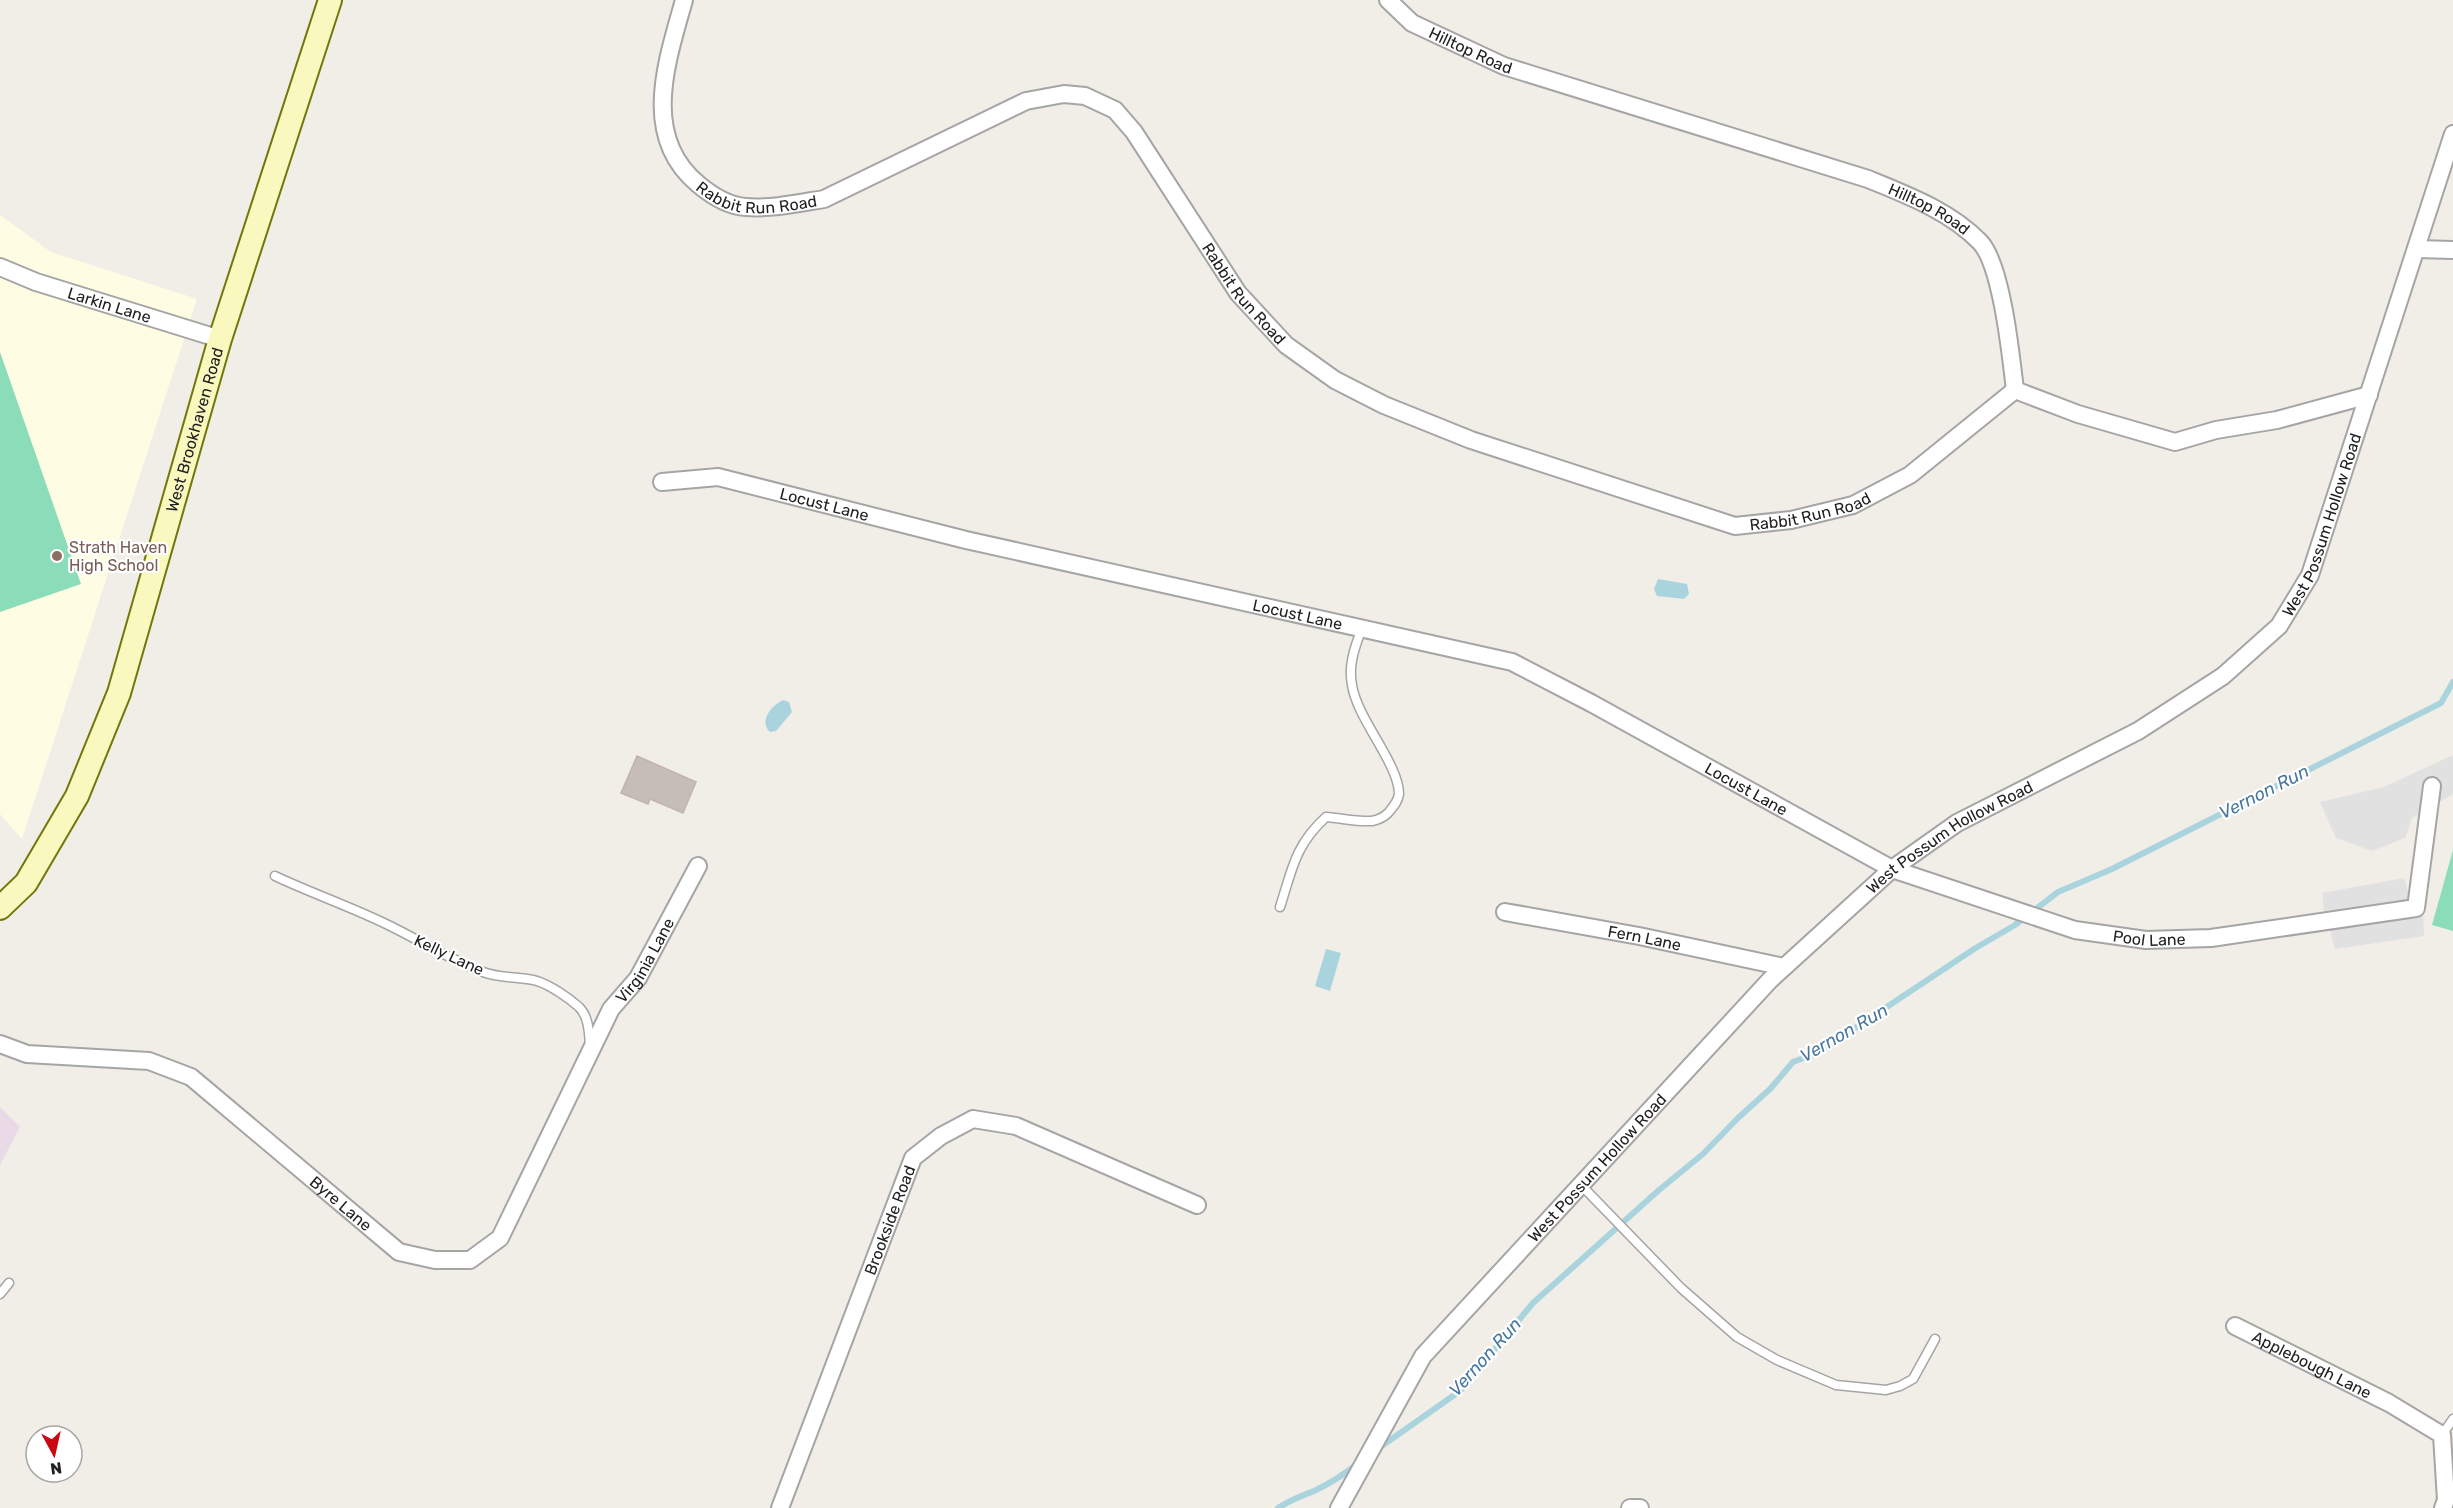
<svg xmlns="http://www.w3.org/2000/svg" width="2453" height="1508" viewBox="0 0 2453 1508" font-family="Rubik,sans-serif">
<rect width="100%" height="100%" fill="#f1eee8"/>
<path fill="#eadae8" d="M0,1107L20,1127L0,1165Z"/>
<path fill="#fefde4" d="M0,215L51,252L197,299L22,839L0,814Z"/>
<path fill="#8addb8" d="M0,352L81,584L0,612Z
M2453,850V931L2432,925Z"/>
<path fill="#e1e1e1" d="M2453,755V794L2412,818L2405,838L2372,851L2336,838L2320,802L2384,787Z
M2404,878L2411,901L2325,917L2322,893Z
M2423,912L2424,936L2335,949L2329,926Z"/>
<path fill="#aad4dd" d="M1658,579L1687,584L1689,594L1684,599L1657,596L1654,589Z
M783,700L789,702L792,712L776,731L770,732C758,721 772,705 783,700Z
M1326,949L1341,953L1330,991L1315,986Z"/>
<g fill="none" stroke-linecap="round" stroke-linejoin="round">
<path stroke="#aad4dd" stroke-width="6" d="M1376,1450L1460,1391L1533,1303L1659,1190L1703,1154L1738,1118L1770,1089L1793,1062L1819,1052L1974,949L2015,925L2058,892L2112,869L2441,703L2453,682
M1278,1508C1290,1500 1301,1496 1314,1491C1329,1484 1343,1475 1356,1465"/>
</g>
<path fill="#c6bdb8" stroke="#c2b4ab" stroke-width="1.5" d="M637,756L696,782L683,813L650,799L648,804L621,793Z"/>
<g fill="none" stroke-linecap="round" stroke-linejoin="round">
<g stroke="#a5a5a5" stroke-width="11">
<path id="lane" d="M275,876C311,893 349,906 384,923C418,939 448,959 483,972C501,979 520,976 537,981C550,985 569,998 579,1007C589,1017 589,1033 590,1046
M1280,907C1292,870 1295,845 1326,817C1341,818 1357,822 1372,821C1377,820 1384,817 1388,813C1393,807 1398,802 1399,794C1399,764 1357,719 1352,685C1348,664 1355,647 1362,628
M1581,1185L1681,1288L1737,1337L1777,1360L1836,1385L1886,1390L1900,1386L1913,1379L1935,1339
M0,1294L9,1283
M2442,1435L2453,1419"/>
</g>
<g stroke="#a5a5a5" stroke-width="20">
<g id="street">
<path id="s1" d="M684,0C667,61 640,136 698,184C711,195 728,206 746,207C772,209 799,203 824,199L1026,101L1064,94L1085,96L1115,110L1134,132L1238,293L1286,345L1335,380L1384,405L1471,440L1735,526L1791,520L1853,505L1910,475L2015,390"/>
<path id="s2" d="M1388,0L1412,23L1504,66L1868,179C1907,195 1950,211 1980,242C2002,265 2011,357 2015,390"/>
<path d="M2417,249L2453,250"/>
<path id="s3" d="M0,267L36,282L220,339"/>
<path d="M2015,390L2078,414L2175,442L2216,430L2277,420L2369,395"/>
<path id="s4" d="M662,482L718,477L966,540L1512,662L1591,703L1892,869L2075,930L2146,940L2211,938L2416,908L2432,786"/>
<path id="s5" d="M1505,912L1639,936L1784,967"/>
<path id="s6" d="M0,1044L27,1054L149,1061L191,1077L399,1252L435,1260H470L500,1238L611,1009L638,978L698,866"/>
<path id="s7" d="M2235,1326L2389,1403L2442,1435L2446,1500L2443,1508"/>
<path id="s8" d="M780,1508L913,1158L941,1136L973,1119L1016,1126L1197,1205"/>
<path id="s9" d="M1339,1508L1423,1356L1770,980L1892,869L1957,823L2138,731L2223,676L2279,626L2310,575L2453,134"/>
<path d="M1630,1508H1640"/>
</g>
</g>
<g stroke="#717709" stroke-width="26">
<g id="secondary">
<path id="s10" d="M0,908L26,883L77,796L119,693L220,339L330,0"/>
</g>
</g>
<use href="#lane" stroke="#fff" stroke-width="8"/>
<use href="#street" stroke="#fff" stroke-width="16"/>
<use href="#secondary" stroke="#f8f8bf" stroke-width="22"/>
</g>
<circle fill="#8d6e63" stroke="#fff" stroke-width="2" cx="57" cy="556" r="6"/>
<g text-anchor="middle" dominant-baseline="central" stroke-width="4.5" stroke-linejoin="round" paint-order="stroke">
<g font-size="16" fill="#212121" stroke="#fff">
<text stroke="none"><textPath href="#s2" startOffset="98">Hilltop Road</textPath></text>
<text stroke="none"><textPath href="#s1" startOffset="260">Rabbit Run Road</textPath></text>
<text stroke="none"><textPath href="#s2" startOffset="584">Hilltop Road</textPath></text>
<text stroke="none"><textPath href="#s1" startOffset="872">Rabbit Run Road</textPath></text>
<text stroke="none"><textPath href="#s3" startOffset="116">Larkin Lane</textPath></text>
<text stroke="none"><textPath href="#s10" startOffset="522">West Brookhaven Road</textPath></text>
<text stroke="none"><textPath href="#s4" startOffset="166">Locust Lane</textPath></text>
<text stroke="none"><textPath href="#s1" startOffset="1502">Rabbit Run Road</textPath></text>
<text stroke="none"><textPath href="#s9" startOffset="1420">West Possum Hollow Road</textPath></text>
<text stroke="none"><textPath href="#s4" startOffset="652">Locust Lane</textPath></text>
<text stroke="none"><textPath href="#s4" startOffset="1138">Locust Lane</textPath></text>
<text stroke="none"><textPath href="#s9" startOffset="916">West Possum Hollow Road</textPath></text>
<text stroke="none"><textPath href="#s4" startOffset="1572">Pool Lane</textPath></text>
<text stroke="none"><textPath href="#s5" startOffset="142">Fern Lane</textPath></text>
<text transform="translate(449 955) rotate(25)">Kelly Lane</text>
<text stroke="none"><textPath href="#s6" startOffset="891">Virginia Lane</textPath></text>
<text stroke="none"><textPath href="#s9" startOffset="430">West Possum Hollow Road</textPath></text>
<text stroke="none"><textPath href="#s6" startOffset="392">Byre Lane</textPath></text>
<text stroke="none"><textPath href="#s8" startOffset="308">Brookside Road</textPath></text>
<text stroke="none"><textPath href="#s7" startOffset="86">Applebough Lane</textPath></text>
</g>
<g font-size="16" fill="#785e54" stroke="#fff" text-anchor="start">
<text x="69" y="547">Strath Haven<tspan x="69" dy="18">High School</tspan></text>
</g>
<g font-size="18" font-style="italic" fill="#49789f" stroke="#fff">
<text transform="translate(2264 792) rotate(-27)">Vernon Run</text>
<text transform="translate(1844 1033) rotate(-30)">Vernon Run</text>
<text transform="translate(1485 1357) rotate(-48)">Vernon Run</text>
</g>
</g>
<g transform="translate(54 1454) rotate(172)"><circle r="28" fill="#ffffff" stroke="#a6a6a6" stroke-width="1.5"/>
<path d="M0-4.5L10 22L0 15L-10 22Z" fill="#cb0711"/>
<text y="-9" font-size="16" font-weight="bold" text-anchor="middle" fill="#212121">N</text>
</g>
</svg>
